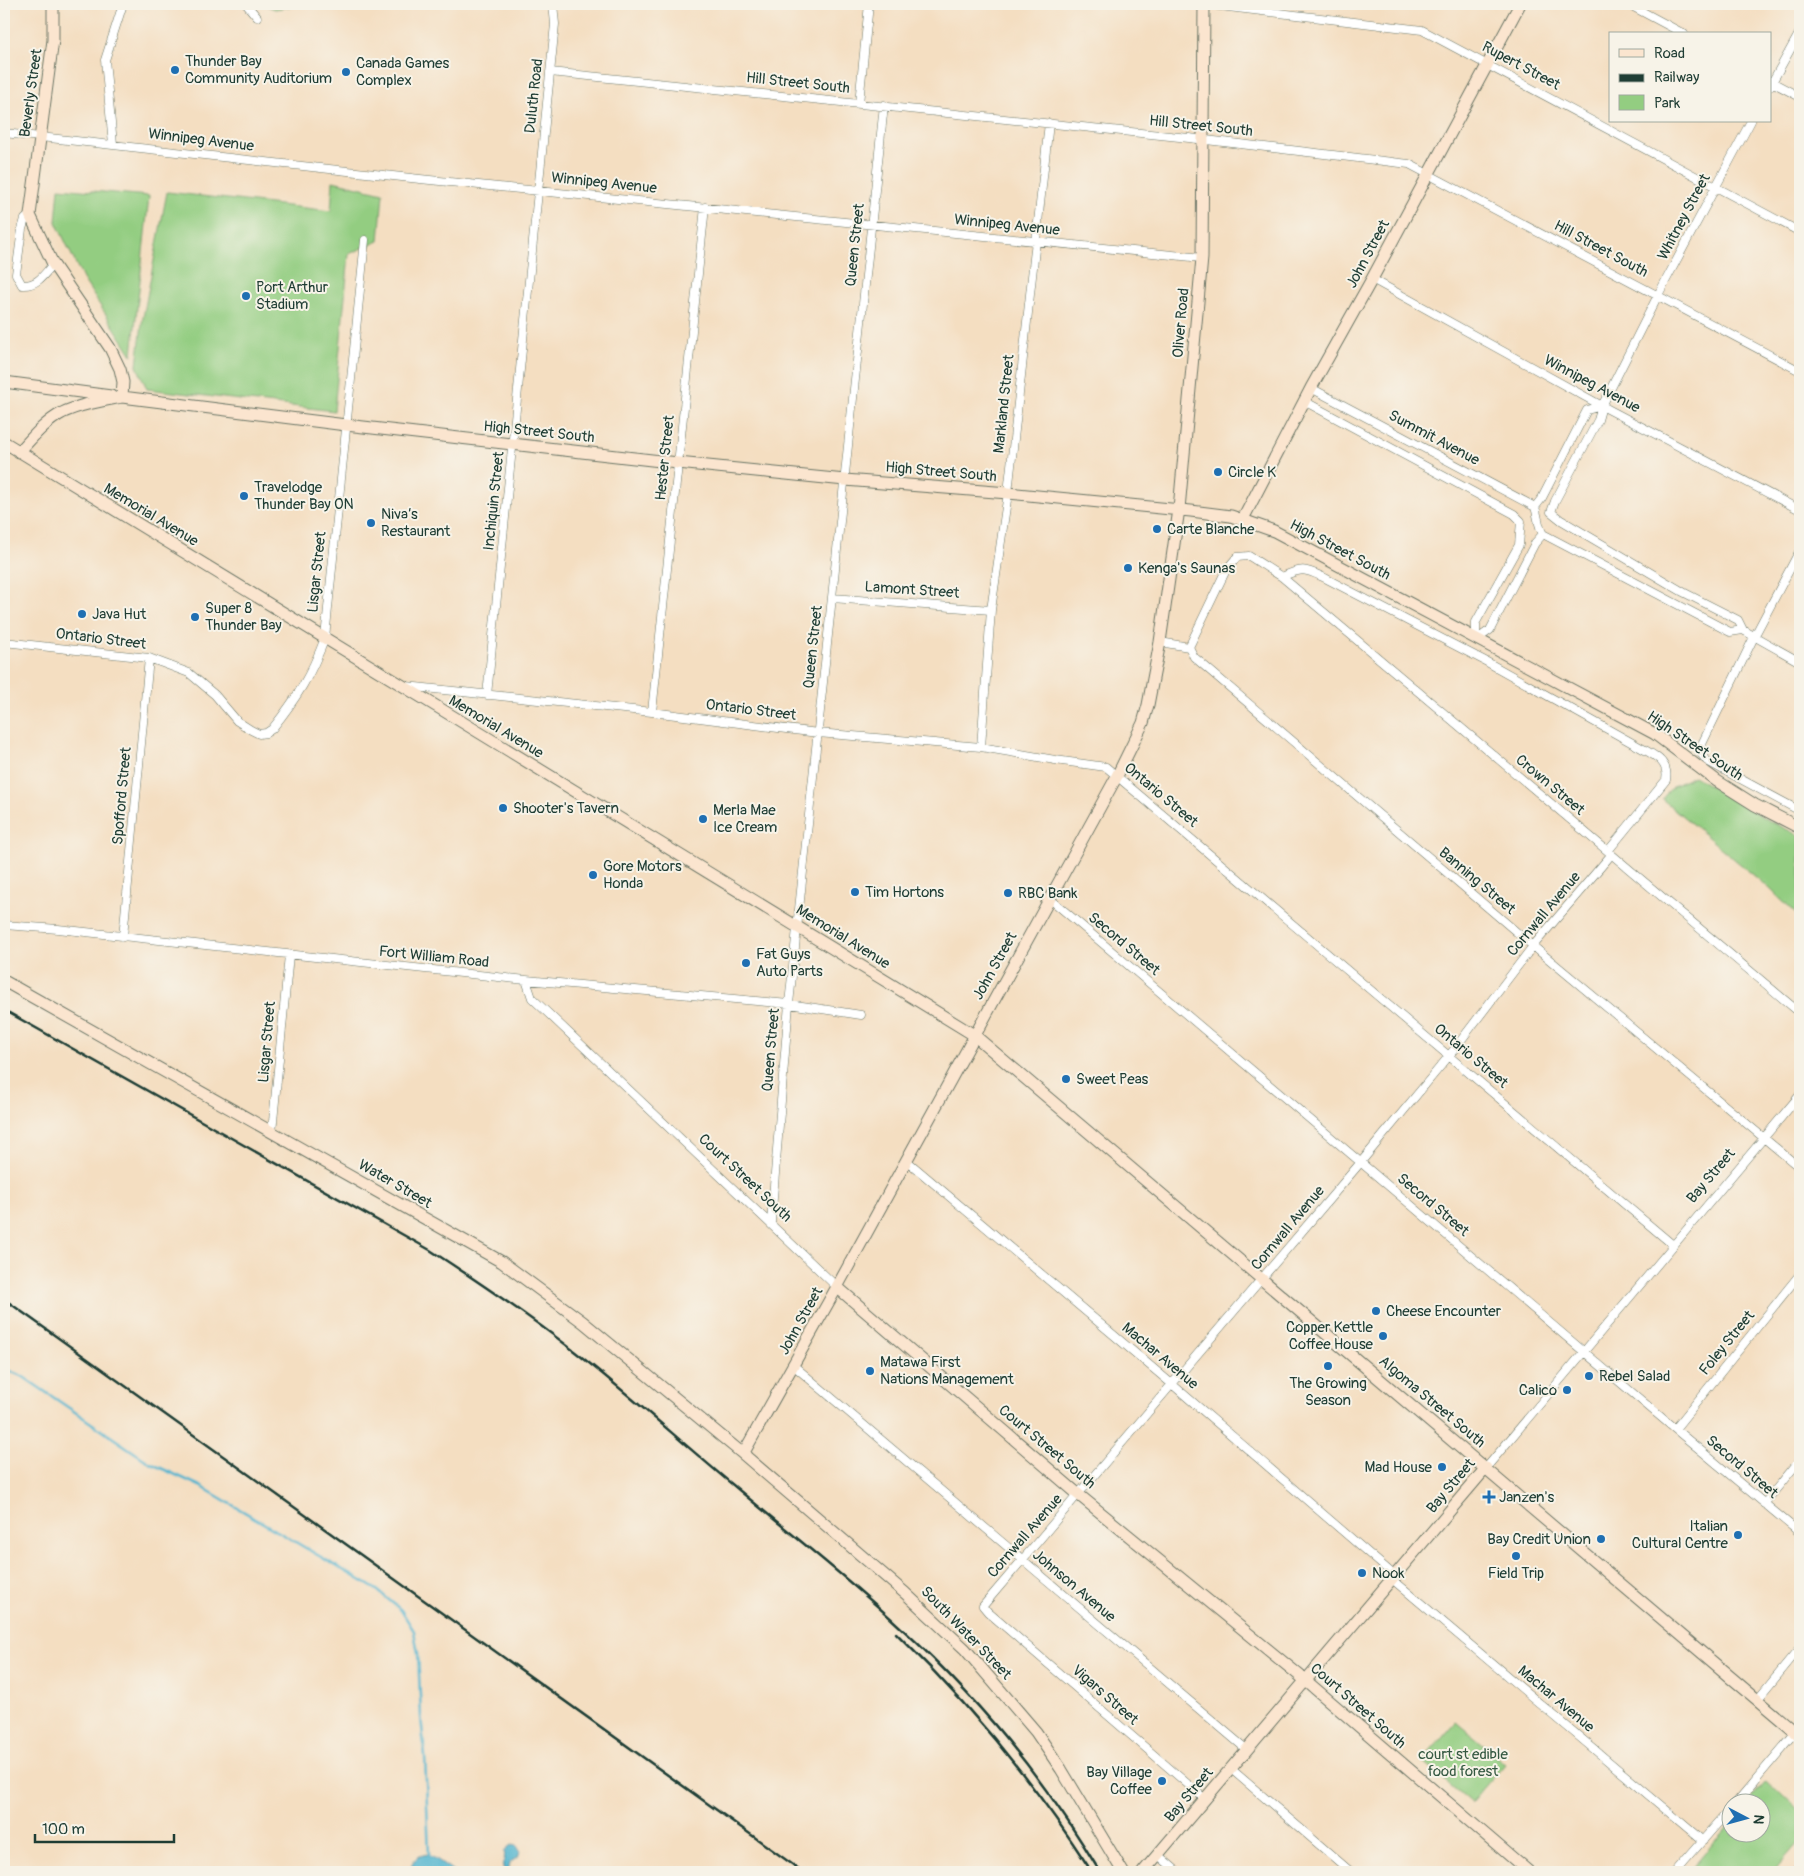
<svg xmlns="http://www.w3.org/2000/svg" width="1804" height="1876" viewBox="0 0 1804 1876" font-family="Pangolin,sans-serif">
<rect width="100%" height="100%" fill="#f7f3e8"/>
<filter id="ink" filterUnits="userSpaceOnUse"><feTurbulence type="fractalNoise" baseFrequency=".02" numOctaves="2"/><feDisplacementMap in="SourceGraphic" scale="10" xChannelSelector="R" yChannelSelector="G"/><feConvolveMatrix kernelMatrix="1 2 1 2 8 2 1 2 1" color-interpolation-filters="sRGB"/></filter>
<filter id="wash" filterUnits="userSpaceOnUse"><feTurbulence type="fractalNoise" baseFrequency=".0096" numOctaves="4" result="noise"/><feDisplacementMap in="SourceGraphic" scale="20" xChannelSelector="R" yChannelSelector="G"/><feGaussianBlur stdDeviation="1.12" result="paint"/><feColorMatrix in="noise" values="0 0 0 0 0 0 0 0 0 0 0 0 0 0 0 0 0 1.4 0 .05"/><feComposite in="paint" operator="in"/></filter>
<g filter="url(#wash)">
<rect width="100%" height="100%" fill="#f4dec1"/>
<path fill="#93cd81" stroke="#59855a" d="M262,4H309L275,9Z
M333,181L383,193L379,241L349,254L334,411L147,389L137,366L142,323L167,192L331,211Z
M59,188L149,196L132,355L83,279L56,222Z
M1694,776L1766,819L1800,836V918L1769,888L1662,799L1673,786Z
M1456,1722L1505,1763L1471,1803L1422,1761Z
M1767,1781L1800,1812V1842L1774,1872H1689L1731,1822L1732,1834H1762V1804L1748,1803Z"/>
<path fill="#50b4cf" stroke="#387882" d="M511,1845L517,1846L520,1851L519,1856L510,1863L508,1872H503L505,1850Z
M429,1854L455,1872H409C412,1860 417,1855 429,1854Z"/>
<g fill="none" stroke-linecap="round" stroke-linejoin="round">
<path stroke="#50b4cf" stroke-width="2.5" d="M4,1369L22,1376L150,1463L202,1487L377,1590L401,1610L414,1631L418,1653L421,1717L425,1756L429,1854"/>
</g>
</g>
<g filter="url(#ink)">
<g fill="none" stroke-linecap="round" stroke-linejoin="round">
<g stroke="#6a7565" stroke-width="9">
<path id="street" d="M246,4L257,17
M1203,4L1422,30L1800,232
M1628,4L1684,34
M550,72L1189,138L1409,164L1800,371
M1770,81L1800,97
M1770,86L1800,32
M859,103L869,4
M1751,121L1658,295L1602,406L1598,420L1555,501L1551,512L1561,520L1683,592L1738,620L1743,630L1800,662
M4,133L420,179L1202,258
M113,144L105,60L123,4
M30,215L25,219L22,229L16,274L22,285C37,286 44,275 53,264
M1372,279L1602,406L1800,510
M1311,388L1535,507L1542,498L1587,410L1602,406
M1304,401L1514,514L1521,521L1519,545L1476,622V640
M1535,507C1538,516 1538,526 1543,534
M1543,534L1730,632L1743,630
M1800,550L1754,637L1701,746L1700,752L1707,761L1800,811
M1282,577C1303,567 1305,569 1325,578L1487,662L1645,750C1658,757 1669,764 1666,780L1608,851
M832,598L991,610
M1476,640L1490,630L1535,543L1543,534
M4,642L149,658L189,673L215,695L237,721L251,730L259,734L266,733L272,729C297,698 311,675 325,638L365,240
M1160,642L1189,647
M1189,647L1226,570L1237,557L1249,556L1282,577L1800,1013
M1189,647L1194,657L1533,946L1800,1168
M406,686L652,712L818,733L981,747L1055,760L1106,767L1673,1245
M487,695L555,24L553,4
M652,712L705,207
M981,747L991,610L1008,493L1049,123
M1049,898L1675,1429L1800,1533
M4,925L58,929L526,980L789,1004L861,1015
M123,937L149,658
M526,980L532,998L837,1287
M272,1132L289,955
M906,1160L1173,1385L1395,1576
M771,1222L789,1004L884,105
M793,1365L1246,1749
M1675,1429L1800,1274
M1486,1468L1800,1095
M1764,1504L1800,1460
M1392,1579L1703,1841
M1758,1699L1800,1648
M1230,1768L1351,1872
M1205,1799L988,1612L983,1606L1361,1162L1449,1056L1533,946L1611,855
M1735,1804L1796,1732
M1158,1855L1178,1872
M1675,1872L1732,1807
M1794,1872L1800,1865"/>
</g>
<g stroke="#6a7565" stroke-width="13">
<path id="secondary" d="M53,4V40L30,215L53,264L110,348L120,369L123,382L122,397
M4,382L111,396
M4,442L974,1035L1800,1736
M19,452C32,438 45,422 62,413C81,404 102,401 122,397L346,425L678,463L845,480L1008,493L1191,511L1231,516L1274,531L1655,734L1717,781L1755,805L1800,828
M1243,519L1311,388L1372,279L1520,4
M4,981L502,1262L583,1322L743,1454L905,1593L965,1649L1036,1732L1061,1769L1123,1872
M837,1287L1079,1495L1305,1680L1529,1872
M743,1454L837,1287L1117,776L1143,723L1148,705L1160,642L1179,509L1202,258L1204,4
M1143,1872L1486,1468"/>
</g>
<use href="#street" stroke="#fff" stroke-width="8"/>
<use href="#secondary" stroke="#fbe5cf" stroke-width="11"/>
<path stroke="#1f3d34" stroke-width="2.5" d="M4,1010L430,1250C479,1282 528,1315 574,1351C629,1394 680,1441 733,1485C788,1532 846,1576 899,1626C977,1697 1046,1781 1100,1872
M4,1299L803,1872
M896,1633C969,1704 1033,1781 1088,1866"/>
</g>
</g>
<g fill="#1f6fb2" stroke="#f7f3e8" stroke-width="2">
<circle cx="175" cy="70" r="5"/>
<circle cx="346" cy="72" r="5"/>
<circle cx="246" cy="296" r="5"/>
<circle cx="1218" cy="472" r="5"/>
<circle cx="244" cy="496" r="5"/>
<circle cx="371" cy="523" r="5"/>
<circle cx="1157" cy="529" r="5"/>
<circle cx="1128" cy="568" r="5"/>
<circle cx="82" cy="614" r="5"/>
<circle cx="195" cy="617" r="5"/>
<circle cx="503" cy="808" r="5"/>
<circle cx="703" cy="819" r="5"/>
<circle cx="593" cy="875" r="5"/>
<circle cx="855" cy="892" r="5"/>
<circle cx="1008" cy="893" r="5"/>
<circle cx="746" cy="963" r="5"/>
<circle cx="1066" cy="1079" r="5"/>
<circle cx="1376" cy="1311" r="5"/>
<circle cx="1383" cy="1336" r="5"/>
<circle cx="1328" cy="1366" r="5"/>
<circle cx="870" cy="1371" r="5"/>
<circle cx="1589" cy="1376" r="5"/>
<circle cx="1567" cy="1390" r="5"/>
<circle cx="1442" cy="1467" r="5"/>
<path d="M1486.5 1489.5h5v5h5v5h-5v5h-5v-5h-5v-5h5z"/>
<circle cx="1738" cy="1535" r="5"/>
<circle cx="1601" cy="1539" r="5"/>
<circle cx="1516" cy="1556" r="5"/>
<circle cx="1362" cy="1573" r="5"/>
<circle cx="1162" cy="1781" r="5"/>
</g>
<g text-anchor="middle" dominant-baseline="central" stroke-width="4" stroke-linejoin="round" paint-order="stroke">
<g font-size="15" fill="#1f3d34" stroke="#f7f3e8" text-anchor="start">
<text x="185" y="61">Thunder Bay<tspan x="185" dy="17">Community Auditorium</tspan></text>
<text x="356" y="63">Canada Games<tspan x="356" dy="17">Complex</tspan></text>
<text x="256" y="287">Port Arthur<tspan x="256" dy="17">Stadium</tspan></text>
<text x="1228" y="472">Circle K</text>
<text x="254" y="487">Travelodge<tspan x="254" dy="17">Thunder Bay ON</tspan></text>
<text x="381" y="514">Niva’s<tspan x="381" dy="17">Restaurant</tspan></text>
<text x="1167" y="529">Carte Blanche</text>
<text x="1138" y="568">Kenga's Saunas</text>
<text x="205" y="608">Super 8<tspan x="205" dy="17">Thunder Bay</tspan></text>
<text x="92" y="614">Java Hut</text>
<text x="513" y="808">Shooter's Tavern</text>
<text x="713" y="810">Merla Mae<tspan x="713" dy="17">Ice Cream</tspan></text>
<text x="603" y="866">Gore Motors<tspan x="603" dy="17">Honda</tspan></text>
<text x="865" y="892">Tim Hortons</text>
<text x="1018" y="893">RBC Bank</text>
<text x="756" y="954">Fat Guys<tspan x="756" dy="17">Auto Parts</tspan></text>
<text x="1076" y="1079">Sweet Peas</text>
<text x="1386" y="1311">Cheese Encounter</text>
<text x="1373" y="1327" text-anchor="end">Copper Kettle<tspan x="1373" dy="17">Coffee House</tspan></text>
<text x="880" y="1362">Matawa First<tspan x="880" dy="17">Nations Management</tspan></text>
<text x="1599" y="1376">Rebel Salad</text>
<text x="1328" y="1383" text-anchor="middle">The Growing<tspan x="1328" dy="17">Season</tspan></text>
<text x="1557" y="1390" text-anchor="end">Calico</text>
<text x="1432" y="1467" text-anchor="end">Mad House</text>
<text x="1499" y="1497">Janzen's</text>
<text x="1728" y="1526" text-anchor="end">Italian<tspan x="1728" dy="17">Cultural Centre</tspan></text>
<text x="1591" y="1539" text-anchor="end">Bay Credit Union</text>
<text x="1372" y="1573">Nook</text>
<text x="1516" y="1573" text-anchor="middle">Field Trip</text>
<text x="1152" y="1772" text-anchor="end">Bay Village<tspan x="1152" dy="17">Coffee</tspan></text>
</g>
<g font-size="15" fill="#1f3d34" stroke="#f7f3e8">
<text transform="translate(1521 66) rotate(28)">Rupert Street</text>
<text transform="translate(798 83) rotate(6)">Hill Street South</text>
<text transform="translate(31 93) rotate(-82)">Beverly Street</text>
<text transform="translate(534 96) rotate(-84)">Duluth Road</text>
<text transform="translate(1201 126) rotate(6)">Hill Street South</text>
<text transform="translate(201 140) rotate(7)">Winnipeg Avenue</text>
<text transform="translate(604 183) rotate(6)">Winnipeg Avenue</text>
<text transform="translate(1684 217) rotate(-62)">Whitney Street</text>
<text transform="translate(1007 225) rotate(6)">Winnipeg Avenue</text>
<text transform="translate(855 245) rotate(-84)">Queen Street</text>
<text transform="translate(1601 249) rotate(28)">Hill Street South</text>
<text transform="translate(1368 254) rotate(-62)">John Street</text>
<text transform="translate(1181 323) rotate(-85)">Oliver Road</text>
<text transform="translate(1592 384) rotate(28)">Winnipeg Avenue</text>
<text transform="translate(1004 404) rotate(-84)">Markland Street</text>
<text transform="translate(539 432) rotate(6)">High Street South</text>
<text transform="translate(1434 438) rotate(28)">Summit Avenue</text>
<text transform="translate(665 458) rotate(-84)">Hester Street</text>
<text transform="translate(941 472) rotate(5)">High Street South</text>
<text transform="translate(494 501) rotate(-84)">Inchiquin Street</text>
<text transform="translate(151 515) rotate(31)">Memorial Avenue</text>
<text transform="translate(1340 550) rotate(28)">High Street South</text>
<text transform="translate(317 572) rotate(-84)">Lisgar Street</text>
<text transform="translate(912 590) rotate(4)">Lamont Street</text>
<text transform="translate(101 639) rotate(7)">Ontario Street</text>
<text transform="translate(813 647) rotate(-84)">Queen Street</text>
<text transform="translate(751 710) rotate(7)">Ontario Street</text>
<text transform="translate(496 727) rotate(31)">Memorial Avenue</text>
<text transform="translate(1695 746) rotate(34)">High Street South</text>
<text transform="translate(1550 785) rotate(40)">Crown Street</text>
<text transform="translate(1161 795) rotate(40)">Ontario Street</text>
<text transform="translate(122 796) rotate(-85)">Spofford Street</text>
<text transform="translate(1477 881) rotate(40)">Banning Street</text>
<text transform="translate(1544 914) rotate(-50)">Cornwall Avenue</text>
<text transform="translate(843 937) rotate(32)">Memorial Avenue</text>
<text transform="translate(1124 944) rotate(40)">Secord Street</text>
<text transform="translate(434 957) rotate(6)">Fort William Road</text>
<text transform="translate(995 966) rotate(-61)">John Street</text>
<text transform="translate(267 1042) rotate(-85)">Lisgar Street</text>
<text transform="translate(771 1050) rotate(-85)">Queen Street</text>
<text transform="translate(1471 1056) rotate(40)">Ontario Street</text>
<text transform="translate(1711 1176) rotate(-50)">Bay Street</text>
<text transform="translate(745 1178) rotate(43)">Court Street South</text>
<text transform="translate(395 1184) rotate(30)">Water Street</text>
<text transform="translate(1433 1205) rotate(40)">Secord Street</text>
<text transform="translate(1288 1228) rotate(-50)">Cornwall Avenue</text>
<text transform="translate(801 1321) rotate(-61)">John Street</text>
<text transform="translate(1727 1343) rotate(-51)">Foley Street</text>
<text transform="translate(1160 1356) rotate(40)">Machar Avenue</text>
<text transform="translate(1432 1402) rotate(40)">Algoma Street South</text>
<text transform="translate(1047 1447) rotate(40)">Court Street South</text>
<text transform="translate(1742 1467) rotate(40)">Secord Street</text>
<text transform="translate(1451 1486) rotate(-50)">Bay Street</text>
<text transform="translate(1025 1536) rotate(-49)">Cornwall Avenue</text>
<text transform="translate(1074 1586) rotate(40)">Johnson Avenue</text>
<text transform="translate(966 1633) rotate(46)">South Water Street</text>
<text transform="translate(1105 1695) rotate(41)">Vigars Street</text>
<text transform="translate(1556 1699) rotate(40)">Machar Avenue</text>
<text transform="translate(1358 1706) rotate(41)">Court Street South</text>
<text transform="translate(1189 1795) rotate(-50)">Bay Street</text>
</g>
<g font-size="15" fill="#365a43" stroke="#f7f3e8">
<text x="1463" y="1754">court st edible<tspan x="1463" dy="17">food forest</tspan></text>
</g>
</g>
<rect width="1804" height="1876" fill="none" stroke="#f7f3e8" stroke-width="20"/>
<rect x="1609" y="32" width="162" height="90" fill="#f7f3e8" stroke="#a1aaa0"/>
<rect x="1619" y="49" width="25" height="8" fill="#fbe5cf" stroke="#a1aaa0"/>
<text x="1654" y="58" font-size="15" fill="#1f3d34">Road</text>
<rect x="1619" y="74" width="25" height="8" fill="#1f3d34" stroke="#a1aaa0"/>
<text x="1654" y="82" font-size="15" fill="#1f3d34">Railway</text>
<rect x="1619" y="95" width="25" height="15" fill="#93cd81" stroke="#a1aaa0"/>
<text x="1654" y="108" font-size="15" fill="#1f3d34">Park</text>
<g transform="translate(1746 1818) rotate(96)"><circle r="24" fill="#f7f3e8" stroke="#a1aaa0"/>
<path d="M0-4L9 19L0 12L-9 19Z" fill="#1f6fb2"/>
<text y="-8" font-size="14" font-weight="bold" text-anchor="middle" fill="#1f3d34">N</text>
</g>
<path d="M35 1834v8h139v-8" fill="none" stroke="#1f3d34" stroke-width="2.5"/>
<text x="42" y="1834" font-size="15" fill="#1f3d34" stroke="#f7f3e8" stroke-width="4" paint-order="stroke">100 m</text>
</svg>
